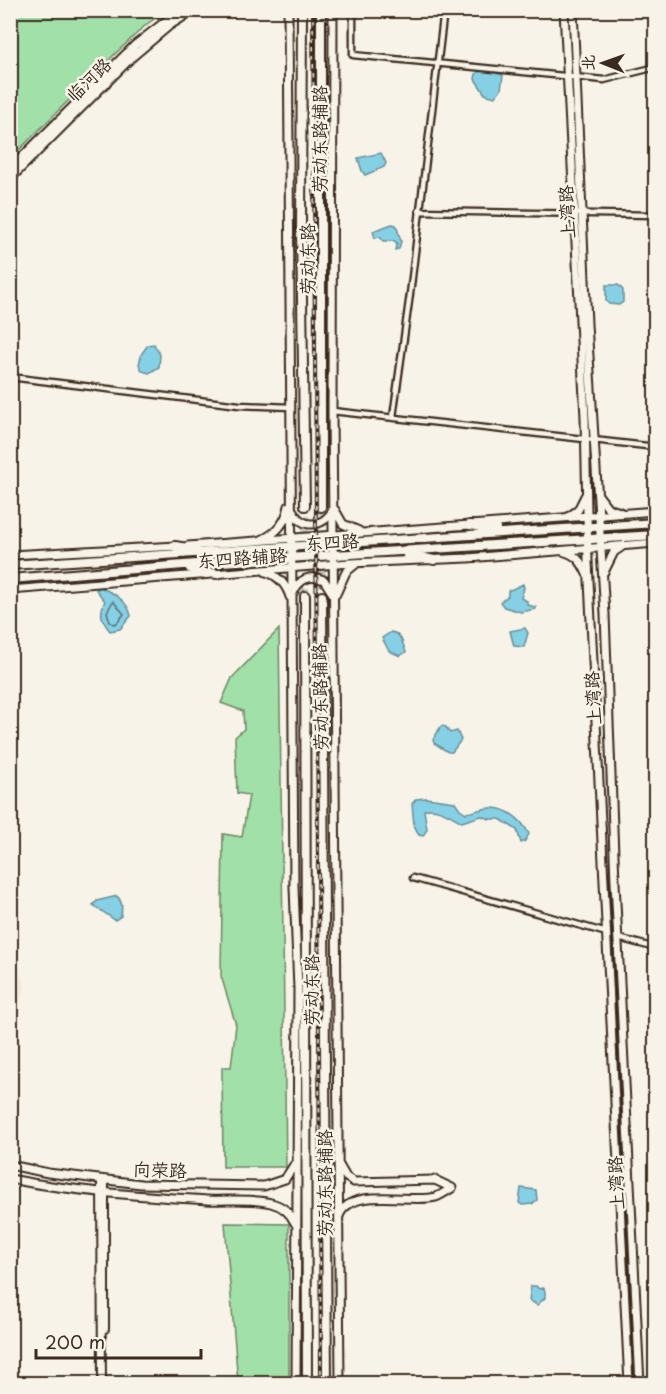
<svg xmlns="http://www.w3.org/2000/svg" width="666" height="1394" viewBox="0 0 666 1394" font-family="'Playpen Sans','LXGW WenKai TC',sans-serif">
<rect width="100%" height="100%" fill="#f7f3e8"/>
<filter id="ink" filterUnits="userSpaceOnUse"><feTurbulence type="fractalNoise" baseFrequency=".0167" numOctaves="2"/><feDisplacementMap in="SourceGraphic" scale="12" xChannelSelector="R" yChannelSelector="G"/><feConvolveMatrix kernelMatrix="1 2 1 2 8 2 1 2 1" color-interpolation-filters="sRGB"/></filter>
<g filter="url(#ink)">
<path fill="#f5e9d3" d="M10,941L25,987L11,1020H10Z"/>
<path fill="#a1e0a8" stroke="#6e8563" stroke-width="1.5" d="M11,10H166V11L147,24L116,53L11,158Z
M279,629L286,1167H223L222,1067H231L236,1025L221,976L223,834L242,837L249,795L237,793L235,737L244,729L243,711L221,703L232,678Z
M225,1223L289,1224V1383H238Z"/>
<path fill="#86d0e6" stroke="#688e96" stroke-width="1.5" d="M482,70L503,75L501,89L495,97L485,94L475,79L476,74Z
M381,153L386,163L384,167L365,175L362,171L358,158Z
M392,224L396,225L401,241L399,249L395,250L397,243L395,241H383L380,237L375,238L373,231Z
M606,285H618L623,290V302L619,305L609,304L606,301Z
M154,344L160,355L159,367L149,373L142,371L139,364L142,353L148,345Z
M523,584L524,588L521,598L527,601V605L536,607V609L521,612L504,607L500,602L508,596V591Z
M100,587C113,593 128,600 131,616L120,629L110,631C101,620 99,613 105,601L96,590Z
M525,628L528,633L524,647L514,646L510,631Z
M391,632C402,634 402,643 406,652L400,656L389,651L382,638Z
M441,726L446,727L450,733L457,731L461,740L452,752H448L434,743L433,740Z
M426,798L455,802L460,809L466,813C474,812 482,808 490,808C507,807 522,820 529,834L525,841L521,843L517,830L500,819H490L481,816L462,822C451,816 437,806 424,810L427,829L423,836L419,835L414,825L412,804L416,799Z
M117,896C123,902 122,908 121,916L115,920L93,905L97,901Z
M521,1188L536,1190L537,1200L532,1204L522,1205L519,1203Z
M531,1286H536L539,1289L544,1288L545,1292V1298L537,1305L529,1300Z"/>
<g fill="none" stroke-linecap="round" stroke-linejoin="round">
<path stroke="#596c6e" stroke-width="1.5" d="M113,601L124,614L117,623L113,624L110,622L107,612Z"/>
<path stroke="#d1cbc0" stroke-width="8" stroke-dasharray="8 4" stroke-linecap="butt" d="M321,507L322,596
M305,596V506"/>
<g stroke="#3b2a1e" stroke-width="9">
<path id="minor" d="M353,10V55L604,80L656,67
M419,211L656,215
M10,377L239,405L291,407
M332,411L656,447
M393,417L410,294L444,10
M413,878L607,933
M618,938L656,948"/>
</g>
<g stroke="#3b2a1e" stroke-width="10">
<path id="tertiary" d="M101,1180L102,1384
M105,1181V1329"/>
</g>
<g stroke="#3b2a1e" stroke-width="11">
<path id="secondary" d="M288,10L294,887L298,989L296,1384
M333,10L332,411L340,1384
M564,10L585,418L588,561L629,1384
M573,10L587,324L605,614L615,882L640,1384
M642,10L656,16
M10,169L135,45L180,10
M10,179L132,57L170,25L194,10
M599,496L608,508L620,512
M335,510L343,524L359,531
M293,511C303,530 323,527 333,510
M568,517L578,510L585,496
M261,540C276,534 286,522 289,506
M188,546L656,511
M565,552C577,555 582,563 587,574
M10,555L177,546
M266,572C279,576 286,584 290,597
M604,572L614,552L623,546
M10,590L350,563L468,558L656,543
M293,593C299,579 310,574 324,580L333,594
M336,594L346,572L356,564
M10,1165L48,1173L141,1184L264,1186L285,1179L294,1165
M339,1165L346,1177L354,1182L435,1180L452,1188
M10,1179C75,1192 142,1196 207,1200C228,1201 251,1198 271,1203C283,1206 290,1212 295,1223
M339,1216C351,1185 411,1204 436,1197C441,1195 447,1191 452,1188"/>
</g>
<g stroke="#3b2a1e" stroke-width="12">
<path id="primary" d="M470,525L496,529
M174,546L196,549
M407,554L434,560
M10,565L656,523
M190,568L217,574
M10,579L221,562L656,535"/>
</g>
<g stroke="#3b2a1e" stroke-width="12">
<path id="trunk" d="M302,10L301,229L305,506
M321,10V507
M305,596L307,1384
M322,596L327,1384"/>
</g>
<use href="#minor" stroke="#f7f3e8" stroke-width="4.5"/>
<use href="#tertiary" stroke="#f7f3e8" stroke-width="6"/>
<use href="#secondary" stroke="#f7f3e8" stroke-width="7"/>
<use href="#primary" stroke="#f7f3e8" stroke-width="8"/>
<use href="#trunk" stroke="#f7f3e8" stroke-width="8"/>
<g stroke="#3b2a1e" stroke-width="4">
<path id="rail" d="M313,10L321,1384"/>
</g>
<use href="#rail" stroke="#f7f3e8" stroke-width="1.5" stroke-dasharray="4.5" stroke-linecap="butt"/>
</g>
</g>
<g text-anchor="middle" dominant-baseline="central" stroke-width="5" stroke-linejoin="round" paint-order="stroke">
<g font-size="18" fill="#3b2a1e" stroke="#f7f3e8">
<text transform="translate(88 79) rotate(-44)">临河路</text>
<text transform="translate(318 139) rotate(-90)">劳动东路辅路</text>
<text transform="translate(566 212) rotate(-93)">上湾路</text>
<text transform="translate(306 259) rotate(-90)">劳动东路</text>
<text transform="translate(332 541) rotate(-3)">东四路</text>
<text transform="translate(242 557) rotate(-4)">东四路辅路</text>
<text transform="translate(319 697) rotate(-91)">劳动东路辅路</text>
<text transform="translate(592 698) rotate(-93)">上湾路</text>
<text transform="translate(310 990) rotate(-90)">劳动东路</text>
<text transform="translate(160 1169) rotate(2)">向荣路</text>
<text transform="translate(323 1183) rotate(-90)">劳动东路辅路</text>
<text transform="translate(615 1183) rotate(-93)">上湾路</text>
</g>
</g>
<rect width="666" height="1394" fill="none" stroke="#f7f3e8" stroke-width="36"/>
<rect x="18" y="18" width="630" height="1358" fill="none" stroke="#3b2a1e" stroke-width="2" filter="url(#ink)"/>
<g transform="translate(603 63) rotate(271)" stroke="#f7f3e8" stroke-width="4.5" paint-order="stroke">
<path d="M0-4.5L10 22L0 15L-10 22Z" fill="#3b2a1e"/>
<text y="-9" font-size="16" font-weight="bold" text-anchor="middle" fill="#3b2a1e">北</text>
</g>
<path d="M36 1349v9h165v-9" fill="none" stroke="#3b2a1e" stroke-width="3"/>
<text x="45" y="1349" font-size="18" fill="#3b2a1e" stroke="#f7f3e8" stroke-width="4.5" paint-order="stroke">200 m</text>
</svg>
